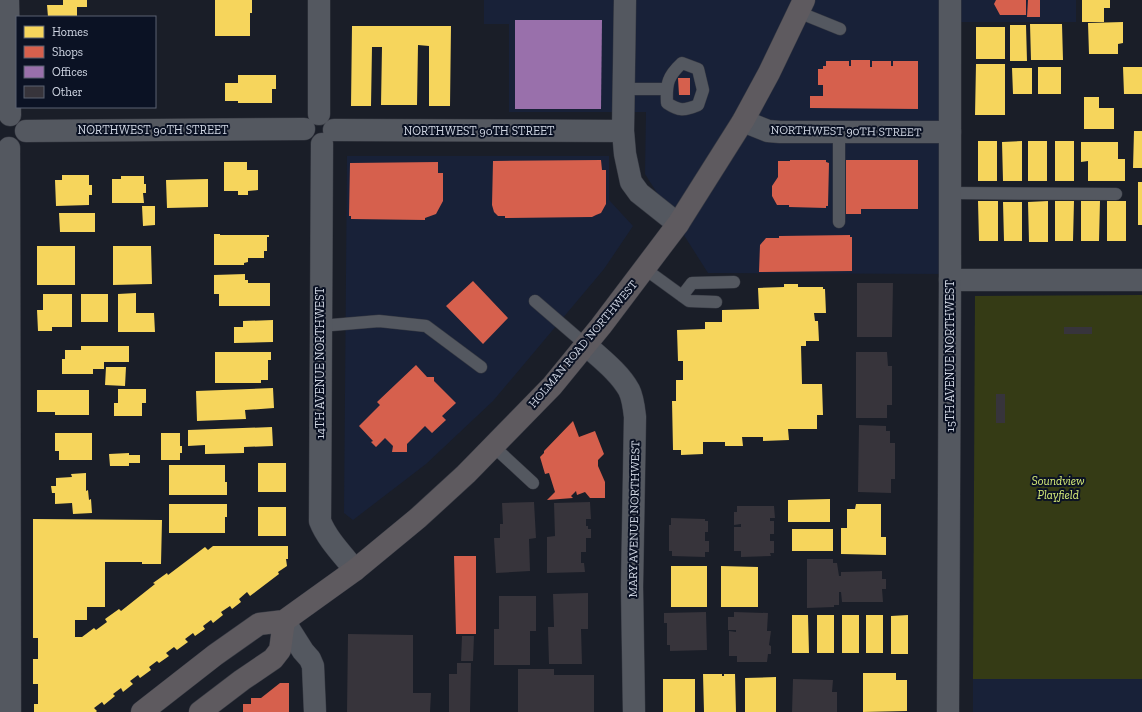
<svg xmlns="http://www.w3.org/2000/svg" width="1142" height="712" viewBox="0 0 1142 712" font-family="'Zilla Slab',serif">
<rect width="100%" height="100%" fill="#1a1e28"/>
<path fill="#182138" d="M484,0H1076V22H950V274L708,273L645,174L646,112H509V24H484Z
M347,156H609V200L633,226L604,269L493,401L426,464L353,520L344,513Z
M973,679H1142V712H973Z"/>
<path fill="#353b15" d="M1142,295V679H973L975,296Z"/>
<path fill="#f6d55c" d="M63,0H87V7H77V17H48L47,5H63Z
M215,0H252V13H250V36H215Z
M1082,0H1110V8H1104V22H1082Z
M1123,22V43L1118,44V54H1089L1088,23Z
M1030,24H1062L1063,60H1031Z
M1010,25H1026L1027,61H1010Z
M352,26H451L450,106H429V46L418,45L417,105H381L382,47H372L371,106H351Z
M976,27H1005V59H976Z
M976,64H1005V115H975Z
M1038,67H1061V94H1038Z
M1123,67H1142V94H1124Z
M1012,68H1032V94H1013Z
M238,75H276V89H272V103H238V101H225V83H238Z
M1084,97H1099V108H1114V129H1084Z
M1134,131H1142V168H1133Z
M978,141H997V181H978Z
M1022,141V181H1003L1002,142Z
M1028,141H1047V181H1028Z
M1055,141H1074V181H1055Z
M1081,142H1118V159H1125V181H1088V161L1081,162Z
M224,162H247V170H258V190L248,191V195H238V191H224Z
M62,175H89V185H92V195H89V205L56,206L55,180H62Z
M121,176H144V184H146V193H143L144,203H112V179H121Z
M208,179V207L167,208L166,180Z
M1138,182H1142V225H1138Z
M978,201H998V241H979Z
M1048,201V242H1029L1028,202Z
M1055,201H1074L1073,241H1055Z
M1081,201H1100L1099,241H1081Z
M1107,201H1126V241H1107Z
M1003,202H1022V241H1004Z
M142,206H155V225L143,226Z
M59,213H95V232H60Z
M214,234H220V235H269V237H267V251H264V258H248V262L244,263V265H214Z
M37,246H75V285H37Z
M113,246H151L152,284L113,285Z
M245,274V280H248V283H270V306H219V294H214V275Z
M784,284H798V287H823V289H825L826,313H814L815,321H818L819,341H806V346H801L802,384H822L823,415H817V429H788L789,440L763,441V437H742L743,446H725V442H703V454L681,455V450H673L672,401H676V380H683V361H678L677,330L705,329V322H722V310L759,309L758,288L784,287Z
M136,293V313H154L155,332H118V294Z
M43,294H72V327H52V331H38L37,310H43Z
M81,294H108V322H81Z
M273,320V342L234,343V327H243V321Z
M81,346H129V362H104V369H93V374H62V359H65V350H81Z
M215,352H271V360H268V380H261V383H215Z
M106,367H126L125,386L105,385Z
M273,388L274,408L245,410L246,419L197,421L196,391Z
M118,389H146V403H142V416H114V403H118Z
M37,390H89V415H55V412H37Z
M272,427L273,446L244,447V453L205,454V445L188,446V430Z
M55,433H92V460H59V451H55Z
M161,433H180V446H182V453H180V460H161Z
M129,453V455H140V463H129V466H110L109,454Z
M258,463H286V492H258Z
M169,465H225V482H227V495H169Z
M86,473V491L88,490L89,500L91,499L92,513L73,514L72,503L55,504V493H52L51,486H56V478L72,477L71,474Z
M830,499V522H788V500Z
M169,504H227V517H225V533H169Z
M856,504H881V537H886V555L841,554V528H847V509H855Z
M258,507H286V536H258Z
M33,519L162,520L161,564H142V562H105V607H87V620H75V637H82L94,628L96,630L107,622L105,619L119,609L121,611L155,584L153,583L167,573L168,575L205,547L208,550L213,546H288V559H286L287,566L278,572L279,574L250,596L247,592L239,599L241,602L232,609L230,606L221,612L223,615L213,623L211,620L203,626L205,629L195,636L193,633L185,639L188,642L177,650L174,647L166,653L169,656L159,663L157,661L149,667L151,670L140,678L138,675L130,681L133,684L123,692L121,688L113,694L115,696L104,705L102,702L94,708L97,711L96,712H34V704H38V684H33V659H38V638H33Z
M792,529H833V551H792Z
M671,566H707V607H671Z
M721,566L758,567V607H721Z
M792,615H808L809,653H792Z
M817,615H834V653H817Z
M842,615H859V653H842Z
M866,615H883V653H866Z
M908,615V654H891V616Z
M863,673H896V680H907V711L863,712Z
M703,674H722V676H724V674H735L736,712H704Z
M776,677V712H745V678Z
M663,679H695V712H663Z"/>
<path fill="#d6604d" d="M996,0H1026V15H1000L994,4Z
M1028,0H1040V17H1027Z
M851,60H870V67H872V61H891V66H893V61H918V109L810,108V96H823V85H818V69H823V66H826V61H849V66H851Z
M678,78H690V95H679Z
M601,160L602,170H606V204L601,213L596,215L592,217L505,218V216H498L494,212L492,205L493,161Z
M790,160H826V162L829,163L828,206H826V208L789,207V205H777L772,196V186L778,177V161H790Z
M846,160H918V209H861V214H846Z
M438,162V173H443V201L436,214L425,218V220L351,219V216H349L350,163Z
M850,235V237H852V271L759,272L760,245L766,238H779V236Z
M473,281L508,318L483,344L446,306Z
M416,365L427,377H434V381L456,403L442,416L446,420L432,433L425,426L407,444V452H392L393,446L385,438L376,447L371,442L373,441L359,426L380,405L377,402Z
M573,421L579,437L595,431L604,454L598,460V466L605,482V498H590L585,492L577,495L576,491L571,496L573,498L547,500L555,492L549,473L545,474L540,457L544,453V451Z
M454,556H476V634H456Z
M280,683H289V712H243V704H251V698H261Z"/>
<path fill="#9970ab" d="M515,20H602L601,109H515Z"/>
<path fill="#37343b" d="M857,283H893L892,337H857Z
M1064,327H1092V334H1064Z
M856,352H887L888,366H892V405H887V418H856Z
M996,394H1005V423H996Z
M859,425L886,426V431H890V443H895V479H891V493L858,492Z
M534,502L536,538L529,539L530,571L496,573L494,538H500V524H503L502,503Z
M590,502L591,519H586V526H588V529H591V538H586V552H581V563H584L585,572L547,573V537L555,536L554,503Z
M737,506H774L775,518H770V521H774V534H770V541H774V553H770L771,556L741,557V551H734V527H741V524L734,525V512H737Z
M671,518L705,519V521H708V532H705V541H709V552H705V557L672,556V551H669V525H671Z
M807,559H833V563H837L839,576H841V572L882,571V579H886V589H882L883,602H842L841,592H839V605H834V607L807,608Z
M588,593V629H581L582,664H549L548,627H554L553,594Z
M499,596H536V631H530V665H494V629H499Z
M706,612L707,650L670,651V645H667V623H664V613Z
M734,612L768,613L767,631H771L769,645L771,646V654H768L767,662H737V656H729V631L736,632V630H728V617H734Z
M348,634L413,635V693H431L430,712H347Z
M462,636H474L473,661H461Z
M457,663H471L470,712H449V674H457Z
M518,669H554V675H594V712H518Z
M793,679L833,680L832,692H837V712H792Z"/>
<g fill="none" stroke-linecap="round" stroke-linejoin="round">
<g stroke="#373a43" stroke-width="13">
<path id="service" d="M798,12L840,29
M682,63L698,69L703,90L698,105C684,111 679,111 667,103C666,83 668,76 682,63Z
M624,89H666
M839,132V222
M950,193L1116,194
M645,269L689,301L716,302
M682,296L692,283L734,282
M535,301L586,345
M320,326L379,321L426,326L481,367
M493,446L533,483"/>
</g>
<g stroke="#373a43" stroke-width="23">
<path id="minor" d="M8,0L10,115
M319,0V114
M625,0L623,131L625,154L631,182L639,193L678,224
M743,121L768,131L780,132H950
M334,130L623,131
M26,131L304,129
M322,144L320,521C327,539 343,555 355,570
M9,148L10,712
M950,280H1142
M586,345C600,358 619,372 629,390C633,398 634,408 635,417L632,587L634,712
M284,621L303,651L310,659L313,666L315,712"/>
</g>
<g stroke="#373a43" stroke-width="23">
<path id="secondary" d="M948,712L950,280V0"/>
</g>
<g stroke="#373a43" stroke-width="23">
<path id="primary" d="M142,712L215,655L259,624L284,621L355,570L418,518L466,474L552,386L601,326L678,224L743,121L769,73L804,0
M200,712L242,680L273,659L280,650L284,621"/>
</g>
<use href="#service" stroke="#545860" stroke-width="12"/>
<use href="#minor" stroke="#545860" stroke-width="22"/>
<use href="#secondary" stroke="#545860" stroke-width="22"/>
<use href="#primary" stroke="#5e5a5f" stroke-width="22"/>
</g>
<g text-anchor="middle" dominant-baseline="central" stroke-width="4" stroke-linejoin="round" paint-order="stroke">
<g font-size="12" fill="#d1d7e4" stroke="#0b1224">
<text x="153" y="130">NORTHWEST 90TH STREET</text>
<text x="479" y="131">NORTHWEST 90TH STREET</text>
<text transform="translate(846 131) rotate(1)">NORTHWEST 90TH STREET</text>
<text transform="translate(583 344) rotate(-50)">HOLMAN ROAD NORTHWEST</text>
<text transform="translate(950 356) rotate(-90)">15TH AVENUE NORTHWEST</text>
<text transform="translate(320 363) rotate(-90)">14TH AVENUE NORTHWEST</text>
<text transform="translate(634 519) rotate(-89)">MARY AVENUE NORTHWEST</text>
</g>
<g font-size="12" font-style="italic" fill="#d9ee7a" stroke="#0b1224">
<text x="1058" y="481">Soundview<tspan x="1058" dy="14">Playfield</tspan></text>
</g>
</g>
<rect x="16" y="16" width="140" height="92" fill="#0b1224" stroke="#5a6171"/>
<rect x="24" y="26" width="20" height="12" fill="#f6d55c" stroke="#5a6171"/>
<text x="52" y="36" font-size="12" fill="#d1d7e4">Homes</text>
<rect x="24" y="46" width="20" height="12" fill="#d6604d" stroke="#5a6171"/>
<text x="52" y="56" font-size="12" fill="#d1d7e4">Shops</text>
<rect x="24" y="66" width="20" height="12" fill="#9970ab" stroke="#5a6171"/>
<text x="52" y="76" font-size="12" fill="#d1d7e4">Offices</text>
<rect x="24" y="86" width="20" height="12" fill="#37343b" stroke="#5a6171"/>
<text x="52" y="96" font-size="12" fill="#d1d7e4">Other</text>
</svg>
